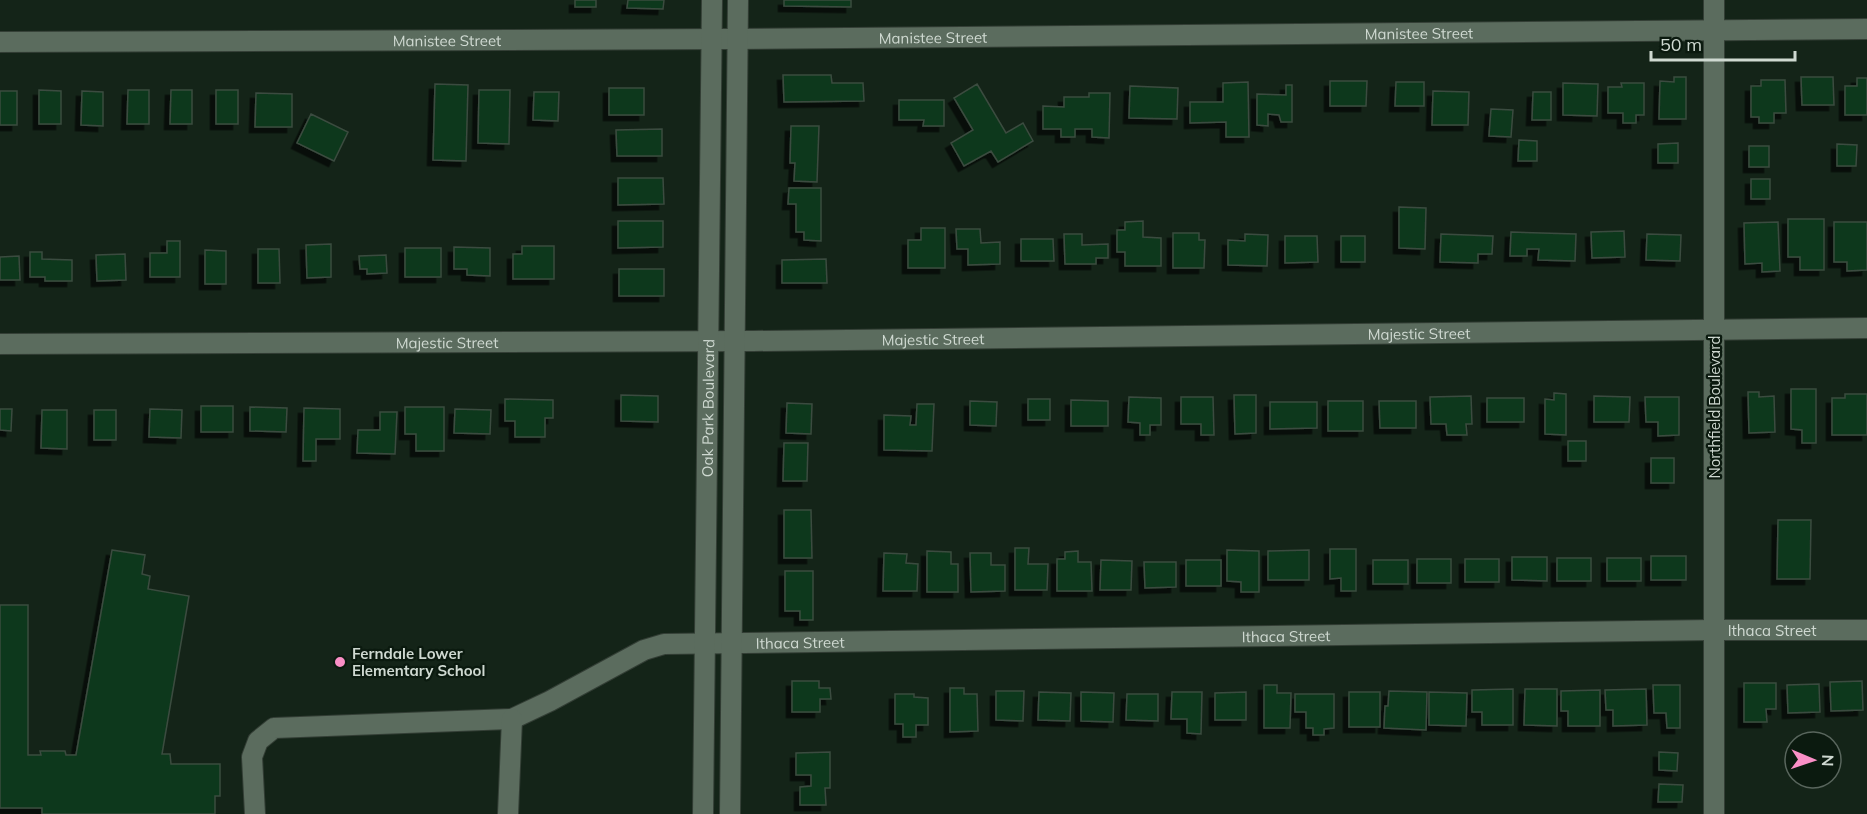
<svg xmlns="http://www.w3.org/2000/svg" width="1867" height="814" viewBox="0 0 1867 814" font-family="Mulish,sans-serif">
<defs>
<filter id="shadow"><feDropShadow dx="-5.5" dy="5.5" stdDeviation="0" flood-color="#0009"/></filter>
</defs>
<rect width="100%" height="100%" fill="#142418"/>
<path fill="#0f371d" stroke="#3b4c3f" stroke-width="1.5" filter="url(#shadow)" d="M575,0H596V7H575Z
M628,0H664L663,9L627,8Z
M784,0H851V7L784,6Z
M783,75H831L832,83H863L864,101L784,102Z
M1674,77H1686V119H1659L1660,81L1674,82Z
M1801,77H1833L1834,105H1802Z
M1857,78H1867V115H1845V86H1857Z
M1761,80H1785L1786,113H1774V123H1759V117H1751V86H1761Z
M1330,81H1367L1366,106H1330Z
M1248,82L1249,137H1226V122L1190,123V102H1223V83Z
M1396,82H1424V106H1395Z
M1563,83L1598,84L1597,116L1563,115Z
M1621,83H1644V115H1636V123H1623V113H1608V87H1622Z
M435,84L468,85L466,161L433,160Z
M977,84L1006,133L1023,123L1033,141L998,162L991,151L964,166L951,143L973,130L954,98Z
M1286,85H1292V122H1281L1279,115L1268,114V126L1257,125V94L1286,95Z
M1130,86L1178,88L1177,119L1129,118Z
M609,88H644V115H609Z
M39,90L61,91V124H39Z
M128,90H149V124H127Z
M171,90H192V124H170Z
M216,90H238V124H216Z
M479,90H510L509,144L478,143Z
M0,91H17V125H0Z
M82,91L103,92V126L81,125Z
M1433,91L1469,92L1468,125H1432Z
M534,92H559L558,121L533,120Z
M1533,92H1551V120H1532Z
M256,93L292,94V127H255Z
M1089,93H1110L1109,138L1092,137V129H1075V137H1061V129H1043V106L1064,107V97H1089Z
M899,100H944V126H923L924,120H899Z
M1491,109L1513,110L1511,137L1489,136Z
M311,114L348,132L334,161L297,143Z
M791,126H819L817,182L794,181L795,163H790Z
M662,129V156H617L616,130Z
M1519,140L1537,141V161H1518Z
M1678,143V163H1658V144Z
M1837,144L1857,145L1856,166H1837Z
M1749,146H1769V167H1749Z
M618,178H663L664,204L618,205Z
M1751,179H1770V199H1751Z
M789,188H821V241L804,240V232H796V204H788Z
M1399,207L1426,208L1425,249L1399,248Z
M1788,219H1824V270H1800V257H1788Z
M618,221H663V247L618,248Z
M1143,221V237L1161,238V266H1125V252H1117V230H1125V222Z
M1778,222L1780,271L1762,272V263L1745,264L1744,223Z
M1834,222H1867V270L1847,271V262H1834Z
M921,228H945V268H908V240H921Z
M956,229H980L981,243L1000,242V264L968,265V249H957Z
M1624,231L1625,257L1592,258L1591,232Z
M1511,232L1576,234L1575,261L1538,260L1539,249H1527V256H1510Z
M1173,233H1199V240H1205L1204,268H1173Z
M1064,234H1082V245L1108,244V258H1096V264H1065Z
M1245,234L1268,235L1267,266L1228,265V240L1245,241Z
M1441,234L1493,236L1492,254H1478V263L1440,262Z
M1647,234L1681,235L1680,261L1646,260Z
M1285,236H1317L1318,262L1285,263Z
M1341,236H1365V262H1341Z
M1021,239H1053L1054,261H1021Z
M167,241H180V277H150V253H167Z
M331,244V277L307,278L306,245Z
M522,246H554V279H513V254H522Z
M454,247L490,248V276L467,275V269H454Z
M405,248H441V277H405Z
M258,249H279L280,283H258Z
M205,250L226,251V284H205Z
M30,252H42V259L72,260V281H45V277H30Z
M125,254L126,280L97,281L96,255Z
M386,255L387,273L367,274V269H360L359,256Z
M19,256L20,280H0V257Z
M826,259L827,283H782V260Z
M619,269H664V296H619Z
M1791,389H1816V443H1802V430L1791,429Z
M1748,392H1759V397L1774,396L1775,432L1749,433Z
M1554,393L1566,394V435L1545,434V399L1554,400Z
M1845,394H1867V435H1832V398H1845Z
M621,395L658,396V422L621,421Z
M1234,395H1256V433L1235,434Z
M1471,396L1472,424H1466L1467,435H1447L1446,424H1431L1430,397Z
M1594,396L1630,397L1629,422H1594Z
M1129,397L1161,398V425H1150V435H1140V423L1128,422Z
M1181,397H1213L1214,435H1201V424H1181Z
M1645,397H1679V435L1658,436V422H1646Z
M1487,398H1524V422H1487Z
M505,399L553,400V418H545V437H515V421H505Z
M1028,399H1050V420H1028Z
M1071,400L1108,401V426H1071Z
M970,401L997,402L996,426L970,425Z
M1328,401H1363V431H1328Z
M1379,401H1416V428H1380Z
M1270,402H1317V428L1270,429Z
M787,403L812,404L811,434L786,433Z
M917,404H934L932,451L884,450V415L911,416L910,425H916Z
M201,406H233V432H201Z
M250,407L287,408L286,432L250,431Z
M405,407H444V451H416V434H405Z
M304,408L340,409V439H316V461H303Z
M0,409H12L11,431L0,430Z
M150,409L182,410L181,438L149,437Z
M455,409L491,410L490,434L454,433Z
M42,410H67V449L41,448Z
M94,410H116V440H94Z
M380,412H397L395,454L357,453L358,430H380Z
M1568,441H1586V461H1568Z
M784,443H808L807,481H783Z
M1651,458H1674V483H1651Z
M784,510H811L812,558H784Z
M1778,520H1811L1810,579H1777Z
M1015,548H1029L1028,564H1048L1047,590H1015Z
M1330,549H1356V591H1341V578L1330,579Z
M112,550L145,555L142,574L150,576L148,589L189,596L162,754H170L171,764H220V796H215V814H42V808H0V605H28V755H41L40,751H65L66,755H76Z
M1227,550L1259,551V592H1241V582L1227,581Z
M1309,550V580H1268V551Z
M927,551L951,552V564H958V592H927Z
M1078,551V562H1091L1092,591H1057V559H1065V552Z
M884,553L907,554L906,563L918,564L917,591H883Z
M970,553H991V565H1005V591L971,592Z
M1651,556H1686V580H1651Z
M1512,557H1547V581L1512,580Z
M1557,558H1591V581H1557Z
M1607,558H1641V581H1607Z
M1417,559H1451V583H1417Z
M1465,559H1499V582H1465Z
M1101,560L1132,561L1131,590H1100Z
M1186,560H1221V586H1186Z
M1373,560H1408V584H1373Z
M1144,562H1176V587L1145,588Z
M785,571H813V620H800V611H785Z
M792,681H819V688H830L831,699H820V712H792Z
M1862,681L1863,710L1831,711L1830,682Z
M1744,683H1776V709H1766L1767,722H1744Z
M1819,684L1820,712L1788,713L1787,685Z
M1264,685H1277V693H1291L1290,728H1264Z
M1653,685H1680V728H1667L1666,713H1654Z
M950,688H964V694H977L978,731L950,732Z
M1513,689V725H1482V712H1472V690Z
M1525,689H1557V726L1524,725Z
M1646,689L1647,725L1613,726V710H1606L1605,690Z
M1600,690V726H1568V711H1561V691Z
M996,691H1024L1023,721L996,720Z
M1389,691L1427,692L1426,730L1384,728L1385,706H1388Z
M1039,692L1071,693L1070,721L1038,720Z
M1081,692L1114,693L1113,722L1081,721Z
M1172,692H1202L1201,734L1187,733V719H1171Z
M1246,692V720H1215V693Z
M1349,692H1380V727H1349Z
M1429,692L1467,693L1466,726L1429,725Z
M895,694H914V697L928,698V725H916V737H903V724H895Z
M1127,694H1158V721L1126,720Z
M1295,694H1334V728L1324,729V735H1313V728H1306V712H1295Z
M830,752V788H825L826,805H800V787L811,786V775H796V753Z
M1659,752L1678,753L1677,771L1659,770Z
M1659,784L1683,785L1682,802H1658Z"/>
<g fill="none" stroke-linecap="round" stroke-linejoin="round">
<g stroke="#333e35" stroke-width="22">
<g id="minor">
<path id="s1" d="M0,42L725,39L1867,29"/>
<path id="s2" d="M0,344L753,341L1867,328"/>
<path id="s3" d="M255,814L252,757L258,741L274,728L512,719L550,701L644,650L664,644L1713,630H1867"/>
<path d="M508,814L512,719"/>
<path id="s4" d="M703,814L712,0"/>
<path d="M730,814L738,0"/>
<path d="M1714,814V0"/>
</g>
</g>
<use href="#minor" stroke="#5b6c5e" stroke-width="20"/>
</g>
<circle fill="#fa8fc6" stroke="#0b1a0f" stroke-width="2" cx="340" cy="662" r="6"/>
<g text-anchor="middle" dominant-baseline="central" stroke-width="4.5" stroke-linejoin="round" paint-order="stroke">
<g font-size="15" fill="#cfd9d1" stroke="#0b1a0f">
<text stroke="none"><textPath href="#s1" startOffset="1419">Manistee Street</textPath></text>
<text stroke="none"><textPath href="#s1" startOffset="933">Manistee Street</textPath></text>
<text stroke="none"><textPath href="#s1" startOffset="447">Manistee Street</textPath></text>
<text stroke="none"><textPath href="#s2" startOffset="1419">Majestic Street</textPath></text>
<text stroke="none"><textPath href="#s2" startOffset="933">Majestic Street</textPath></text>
<text stroke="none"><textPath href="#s2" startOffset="447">Majestic Street</textPath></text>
<text stroke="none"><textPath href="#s4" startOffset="406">Oak Park Boulevard</textPath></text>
<text transform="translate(1714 407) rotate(-90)">Northfield Boulevard</text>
<text stroke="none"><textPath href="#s3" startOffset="1611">Ithaca Street</textPath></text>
<text stroke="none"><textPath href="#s3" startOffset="1125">Ithaca Street</textPath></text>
<text stroke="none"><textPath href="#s3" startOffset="639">Ithaca Street</textPath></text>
</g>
<g font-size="15" font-weight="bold" fill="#cfd9d1" stroke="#0b1a0f" text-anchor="start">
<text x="352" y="653">Ferndale Lower<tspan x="352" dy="17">Elementary School</tspan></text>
</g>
</g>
<g transform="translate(1813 760) rotate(92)"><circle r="28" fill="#0b1a0f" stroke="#59665d" stroke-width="1.5"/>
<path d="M0-4.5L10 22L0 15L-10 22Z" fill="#fa8fc6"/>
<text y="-9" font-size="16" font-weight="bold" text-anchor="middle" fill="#cfd9d1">N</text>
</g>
<path d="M1651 51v9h144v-9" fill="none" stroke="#cfd9d1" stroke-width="3"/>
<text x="1660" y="51" font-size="18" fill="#cfd9d1" stroke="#0b1a0f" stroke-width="4.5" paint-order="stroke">50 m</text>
</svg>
